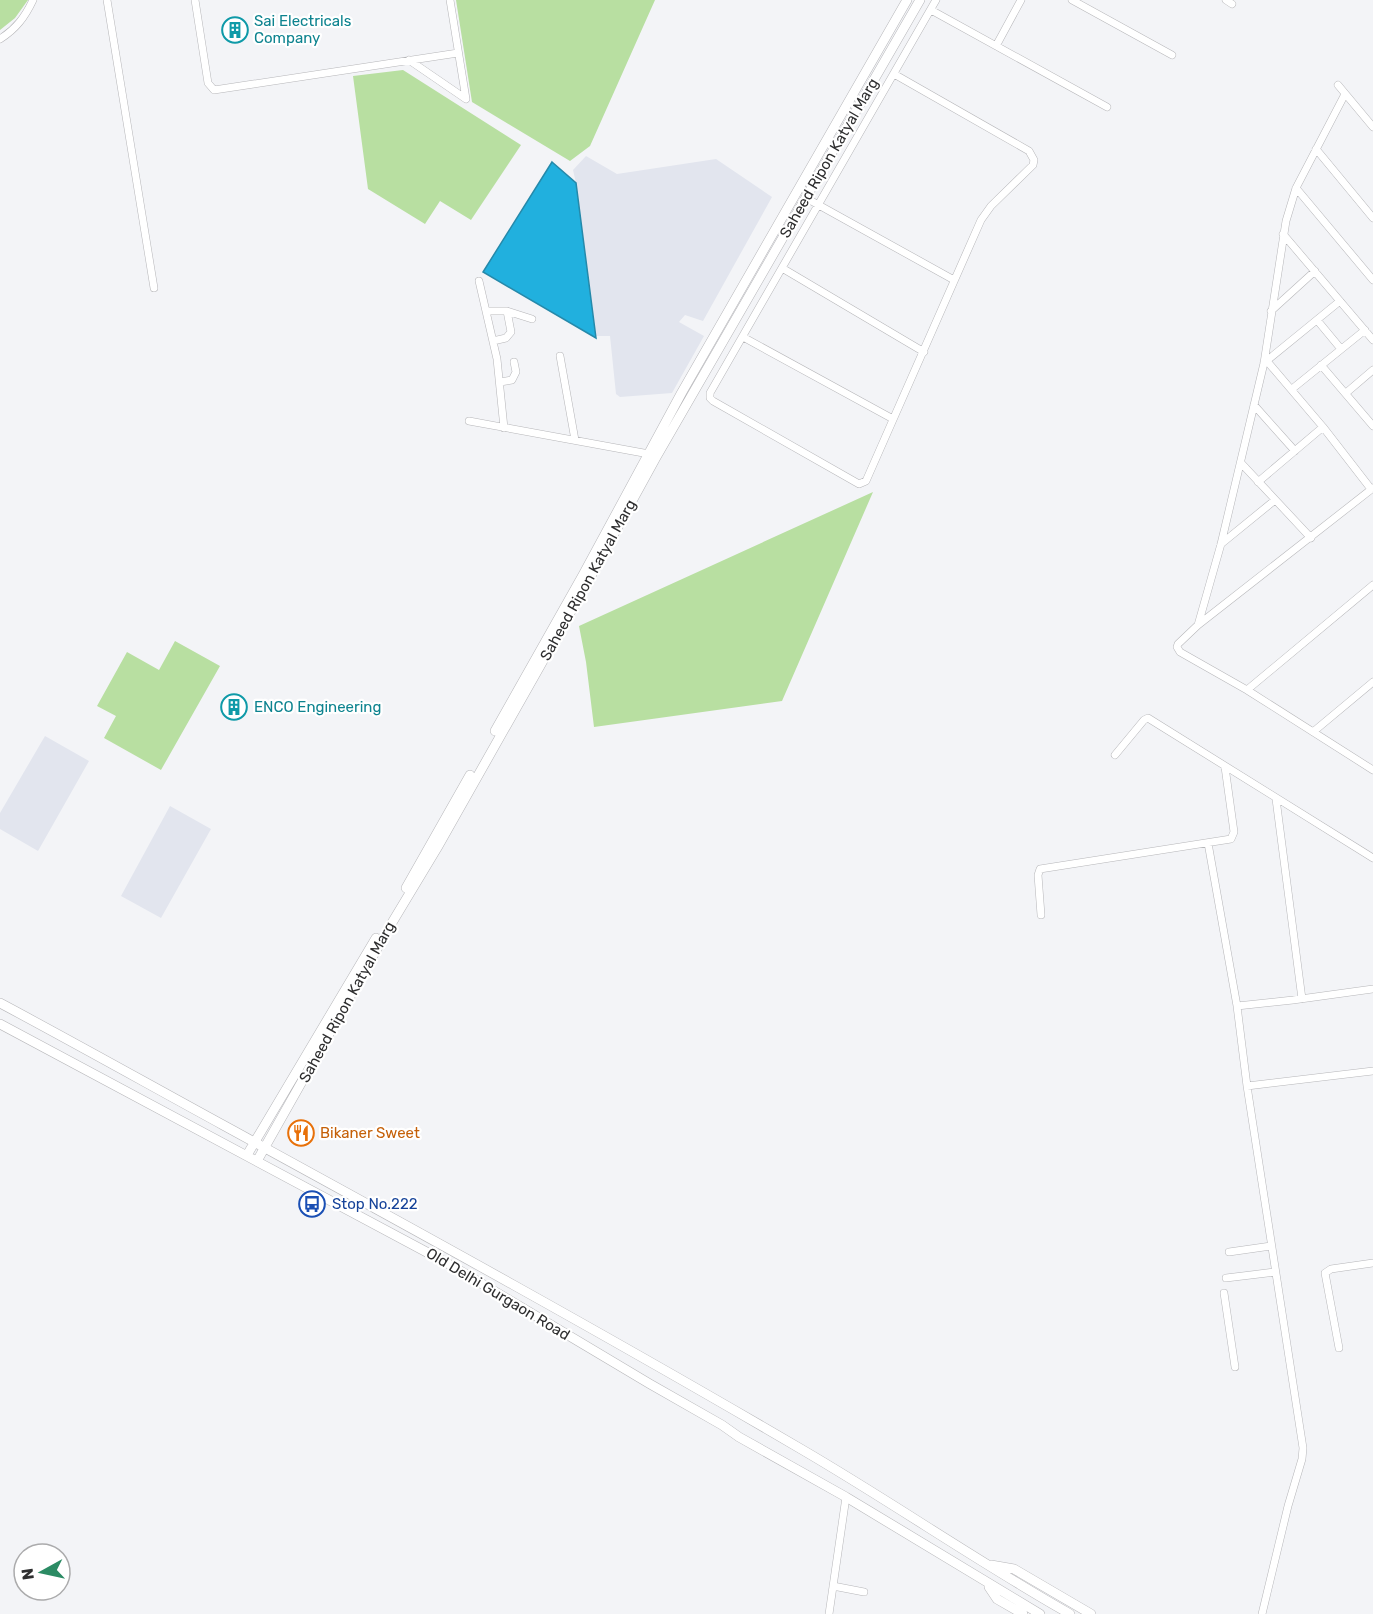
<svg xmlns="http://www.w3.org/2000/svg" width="1373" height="1614" viewBox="0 0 1373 1614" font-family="Rubik,sans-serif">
<rect width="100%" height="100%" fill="#f3f4f7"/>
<path fill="#e2e5ee" d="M586,156L617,174L716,159L772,197L703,321L685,315L679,322L704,336L672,393L620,397L616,394L610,336H596L576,183L573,170Z
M45,736L89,761L38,851L0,829V813Z
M170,806L211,829L161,918L121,896Z"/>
<path fill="#b8dfa1" d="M0,0H28L15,18L0,30Z
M456,0H655L590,146L570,161L472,102Z
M403,70L521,145L471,220L440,201L425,224L368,189L353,76Z
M873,492L782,701L594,727L586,662L579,626Z
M175,641L220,666L161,770L104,738L116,716L97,706L127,652L159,670Z"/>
<path fill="#21b0de" stroke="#2589aa" stroke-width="1.5" d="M552,162L576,183L596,338L483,272Z"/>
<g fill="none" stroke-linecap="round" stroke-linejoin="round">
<g stroke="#b6b6b9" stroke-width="8">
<path id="street" d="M107,0L154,288
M195,0L208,83L214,90L458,53
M1072,0L1172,55
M1226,0L1232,4
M931,10L1107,107
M0,39C16,29 25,17 33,0
M996,46L1021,0
M409,60L466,99L450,0
M894,74L1029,151L1034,160L1033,165L991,206L981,220L866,481L859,484L713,401L710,398V393L936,0
M1338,85L1373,127
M1345,94L1296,188L1286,221L1264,363L1221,544L1198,625L1178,644L1177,647L1180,652L1247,690L1373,770
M1316,149L1373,218
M1296,188L1373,280
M806,198L954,280
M1283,234L1373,340
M782,268L924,352
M479,281L497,359L504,428
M486,311H507L532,319
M1271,311L1315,271
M1317,320L1341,349
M743,337L893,419
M493,341L506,338L511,332L507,311
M560,356L575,440
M1266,360L1323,427L1371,489
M1264,363L1340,301
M1321,365L1373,426
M500,382L512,380L516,372L514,362
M1292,389L1365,330
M1346,393L1373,370
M1254,405L1295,451
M469,421L649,454
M1241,463L1311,538
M1258,482L1323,427
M1221,544L1275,500
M1198,625L1373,488
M1247,690L1373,585
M1313,732L1373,682
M1115,755L1144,720L1148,718L1373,858
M1276,799L1302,999
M1208,843L1237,1006L1247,1086L1303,1448L1302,1459L1288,1506L1262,1614
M1041,915L1038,875L1040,869L1231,839L1234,832L1225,767
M1237,1006L1293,1000L1373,989
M1247,1086L1373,1071
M1229,1252L1271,1246
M1226,1278L1275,1272
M1224,1293L1235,1367
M1339,1348L1325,1273L1331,1269L1373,1263
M833,1586L864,1592
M829,1614L846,1497"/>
</g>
<g stroke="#b6b6b9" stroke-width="10">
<path id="secondary" d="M495,731L583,575L682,392L907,0
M406,888L470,775
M0,1003C75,1043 148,1084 223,1125C417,1231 610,1337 801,1449C892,1502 978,1562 1070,1614
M0,1024L447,1263L650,1384L722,1425L739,1437L846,1497L1040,1614
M247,1155L376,938
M257,1161L387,931L437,848L592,574L655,459L920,0
M991,1565L1014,1569L1091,1614
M989,1587L997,1599L1023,1614"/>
</g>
<use href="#street" stroke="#fff" stroke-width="7"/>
<use href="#secondary" stroke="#fff" stroke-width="9"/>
</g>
<defs>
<g id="building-ring" transform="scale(1.35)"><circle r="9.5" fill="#fff" stroke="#0f9aa8" stroke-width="1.5"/><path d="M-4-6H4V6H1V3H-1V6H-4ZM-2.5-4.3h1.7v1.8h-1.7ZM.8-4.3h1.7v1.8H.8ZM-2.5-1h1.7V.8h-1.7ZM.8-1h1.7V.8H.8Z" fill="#0f9aa8"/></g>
<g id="restaurant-ring" transform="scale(1.35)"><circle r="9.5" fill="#fff" stroke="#e8710a" stroke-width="1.5"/><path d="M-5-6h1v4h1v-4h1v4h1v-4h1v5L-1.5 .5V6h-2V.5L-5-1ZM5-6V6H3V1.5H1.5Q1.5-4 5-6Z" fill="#e8710a"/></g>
<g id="bus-ring" transform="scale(1.35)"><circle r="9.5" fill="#fff" stroke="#1a4fb4" stroke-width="1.5"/><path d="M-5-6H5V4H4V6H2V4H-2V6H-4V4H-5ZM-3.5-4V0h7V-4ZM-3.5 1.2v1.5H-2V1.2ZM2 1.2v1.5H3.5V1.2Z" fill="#1a4fb4"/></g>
</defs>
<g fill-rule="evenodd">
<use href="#building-ring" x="235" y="30"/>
<use href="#building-ring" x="234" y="707"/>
<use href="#restaurant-ring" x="301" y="1133"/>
<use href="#bus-ring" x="312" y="1204"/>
</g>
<g text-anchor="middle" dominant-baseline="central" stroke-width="4.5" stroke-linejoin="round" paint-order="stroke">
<g font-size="15" fill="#0d838f" stroke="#fff" text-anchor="start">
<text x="254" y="21">Sai Electricals<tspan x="254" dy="17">Company</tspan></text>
<text x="254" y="707">ENCO Engineering</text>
</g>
<g font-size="15" fill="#2e2e2f" stroke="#fff">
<text transform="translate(829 158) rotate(-60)">Saheed Ripon Katyal Marg</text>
<text transform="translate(588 580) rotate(-61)">Saheed Ripon Katyal Marg</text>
<text transform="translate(347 1002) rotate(-61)">Saheed Ripon Katyal Marg</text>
<text transform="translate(498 1294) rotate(31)">Old Delhi Gurgaon Road</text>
</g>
<g font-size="15" fill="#c56008" stroke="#fff" text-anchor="start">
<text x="320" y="1133">Bikaner Sweet</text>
</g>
<g font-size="15" fill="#164399" stroke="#fff" text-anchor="start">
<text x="332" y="1204">Stop No.222</text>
</g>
</g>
<g transform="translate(42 1572) rotate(262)"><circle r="28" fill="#ffffff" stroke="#ababac" stroke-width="1.5"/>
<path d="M0-4.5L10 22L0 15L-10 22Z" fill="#2b8b64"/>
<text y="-9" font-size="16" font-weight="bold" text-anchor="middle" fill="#2e2e2f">N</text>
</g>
</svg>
